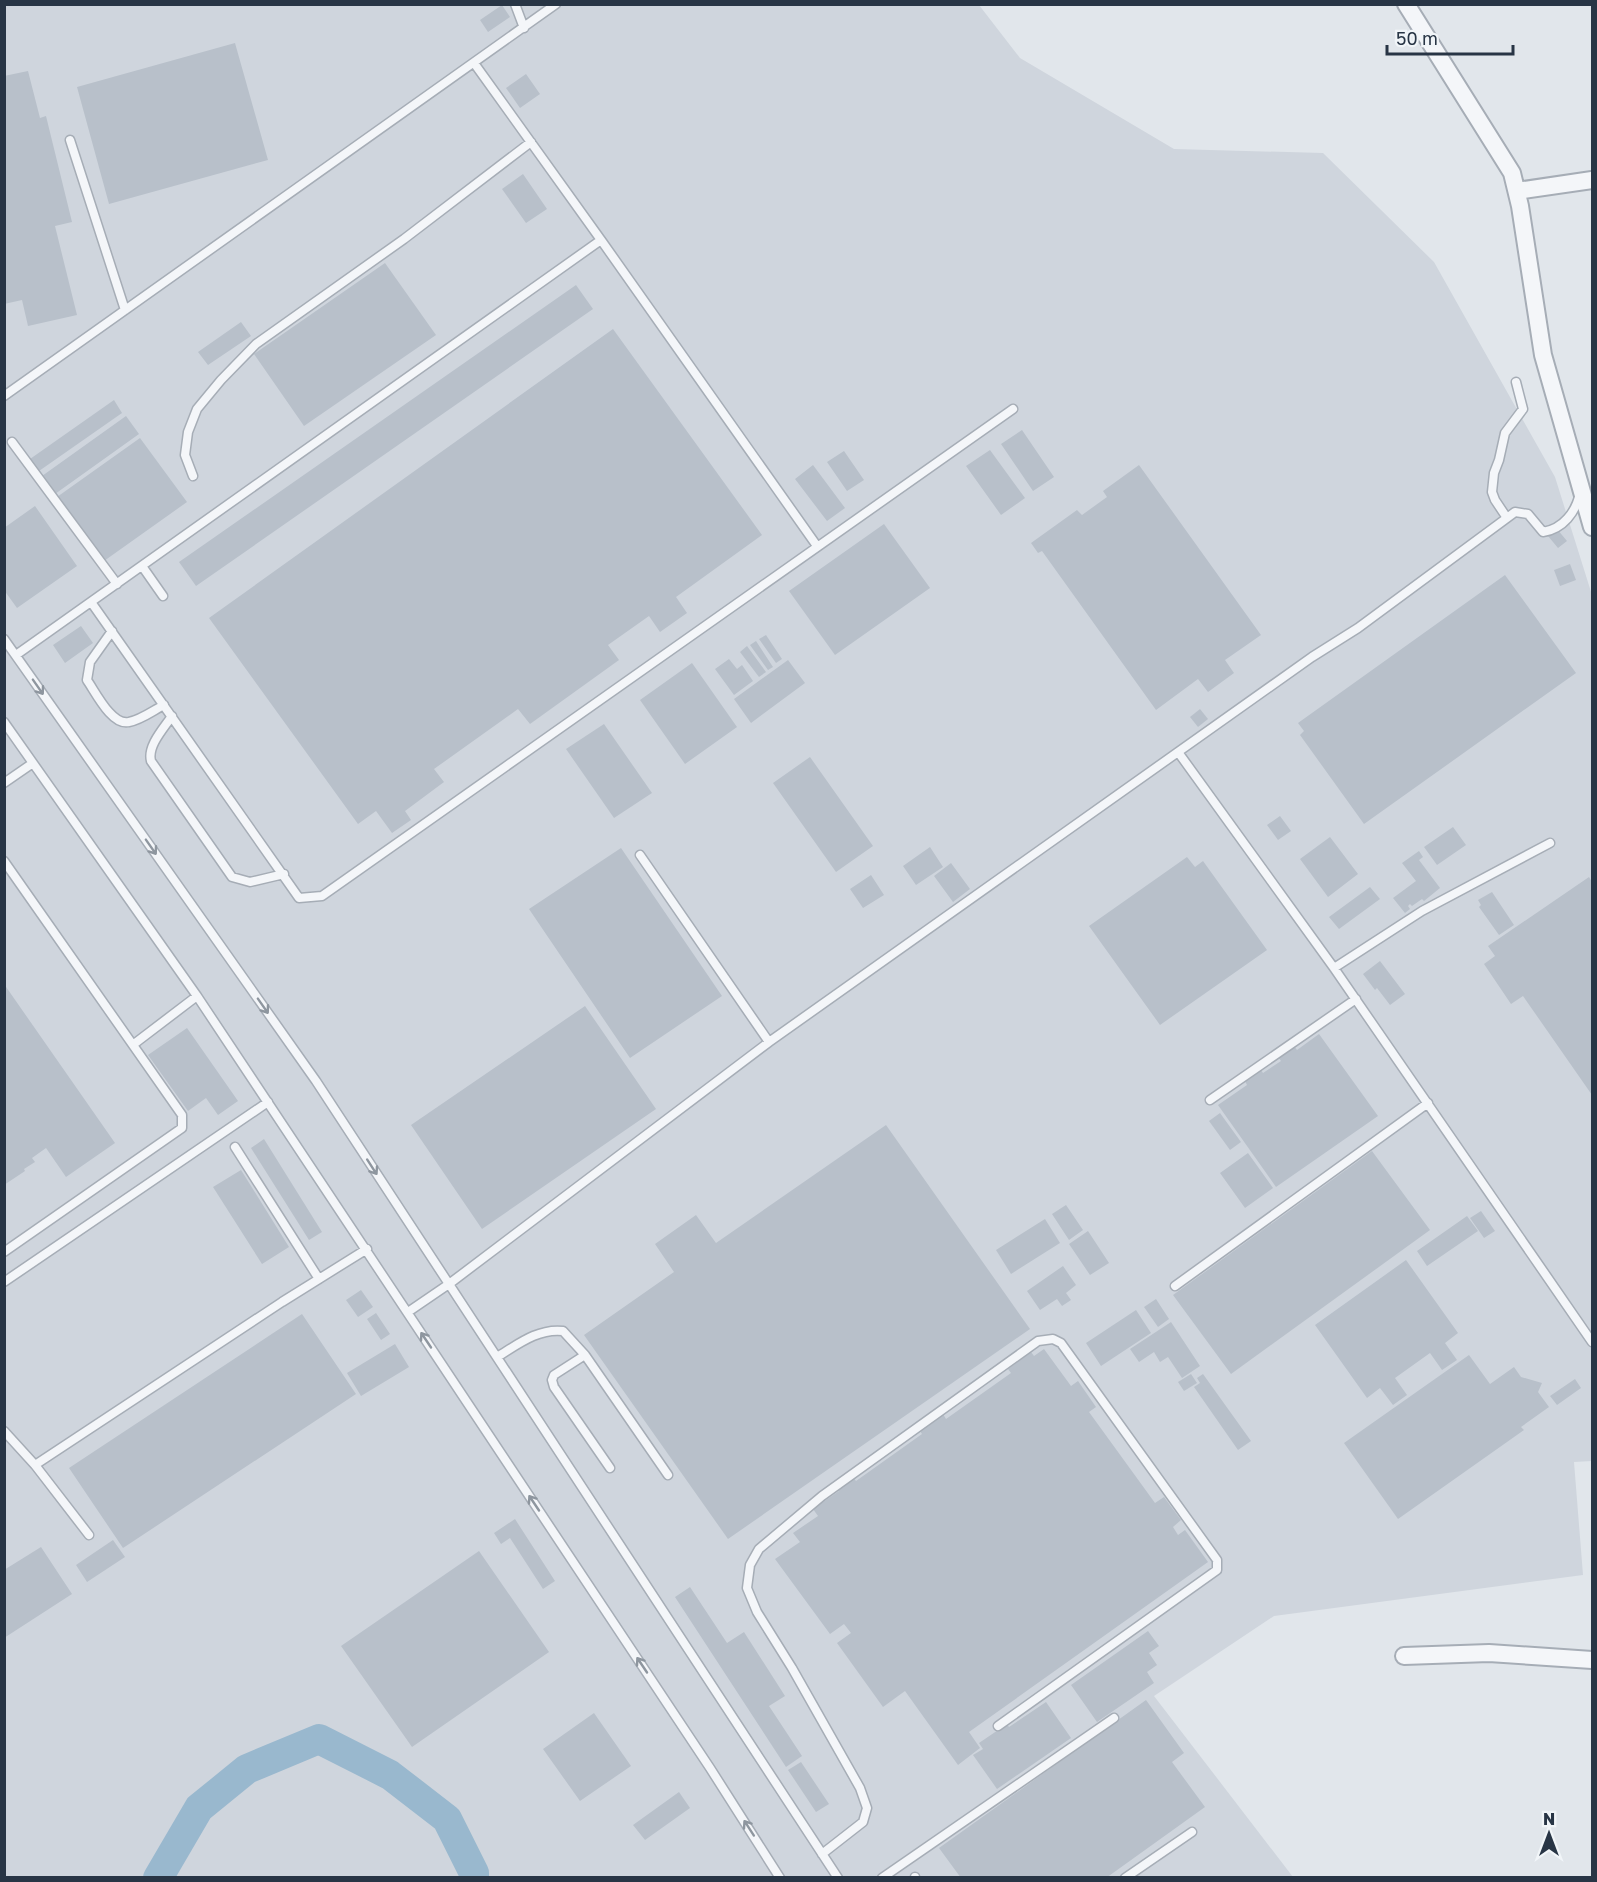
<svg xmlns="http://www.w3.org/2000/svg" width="1597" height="1882" viewBox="0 0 1597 1882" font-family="'Golos Text',sans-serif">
<rect width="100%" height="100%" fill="#e1e6eb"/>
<path fill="#cfd5dd" d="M5,5H979L1020,58L1174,149L1323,153L1434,262L1555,477L1592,595V1461L1574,1462L1583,1575L1274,1616L1154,1696L1293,1877L5,1878Z"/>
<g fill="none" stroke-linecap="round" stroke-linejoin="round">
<path stroke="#99b8ce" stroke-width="30" d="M158,1878L199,1808L247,1769L319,1739L390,1775L447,1819L474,1873V1878"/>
</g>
<path fill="#b8c0ca" d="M502,5L510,17L488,32L480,20Z
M235,43L268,160L109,204L77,87Z
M28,71L40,118L46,116L72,222L55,226L77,315L28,326L22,300L4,304V76Z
M526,74L540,94L520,108L506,88Z
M523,174L547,209L526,223L502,189Z
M385,263L436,335L304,426L254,354Z
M576,285L593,309L196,586L179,562Z
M241,322L251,336L208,365L198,352Z
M613,329L762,535L676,597L687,613L660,632L649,616L608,645L619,660L530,724L518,709L434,769L444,782L405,811L411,820L392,833L376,811L358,824L209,618Z
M114,400L122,413L39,471L30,459Z
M126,416L139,434L55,494L42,476Z
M1022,430L1054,477L1033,491L1001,444Z
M140,438L187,502L104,561L57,497Z
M990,450L1025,498L1001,515L966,466Z
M844,451L864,480L847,491L827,462Z
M813,465L845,508L827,521L795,479Z
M1139,465L1261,635L1225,660L1234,673L1208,692L1198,679L1156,710L1042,551L1038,553L1031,543L1077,510L1082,515L1107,497L1103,491Z
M35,506L77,566L17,608L4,590V528Z
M884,524L930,588L835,655L789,591Z
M1557,529L1567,541L1558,548L1548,536Z
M1570,564L1576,580L1560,586L1554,570Z
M1505,575L1576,673L1364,824L1300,735L1304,731L1298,723Z
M81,626L93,643L65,663L53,645Z
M766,635L782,659L776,663L759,639Z
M756,641L773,667L768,670L750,645Z
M747,646L766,672L759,677L740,652Z
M729,659L737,669L742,665L753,681L734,695L715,669Z
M788,660L805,683L751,723L734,699Z
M692,663L737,727L685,764L640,700Z
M1200,709L1208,719L1198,727L1190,717Z
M604,724L652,793L614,818L566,749Z
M810,757L873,846L836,872L773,783Z
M1280,816L1291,831L1278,840L1267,825Z
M1453,827L1466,845L1437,865L1424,847Z
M1330,837L1358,874L1328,897L1300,859Z
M930,847L943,867L916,885L903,866Z
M621,848L722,996L630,1058L529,909Z
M1419,851L1423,857L1419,860L1440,888L1424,901L1422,899L1412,906L1410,904L1408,906L1410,909L1405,913L1393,898L1416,881L1402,863Z
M1187,857L1195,867L1203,861L1267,950L1160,1025L1089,926Z
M951,863L970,889L953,902L934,876Z
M871,875L884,895L863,908L850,889Z
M1589,877L1592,882V1095L1523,996L1511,1004L1484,964L1495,956L1488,946Z
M1370,887L1380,899L1339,929L1329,917Z
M1492,892L1514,925L1499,935L1479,907L1481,905L1478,900Z
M1380,961L1405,994L1390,1005L1377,988L1375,990L1363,974Z
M4,984L115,1143L66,1177L46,1148L32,1158L35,1162L24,1169L25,1171L4,1185Z
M585,1006L656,1109L482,1229L411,1125Z
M187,1028L238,1101L218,1115L206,1098L188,1111L148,1055Z
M1319,1034L1378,1116L1276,1187L1218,1105L1247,1085L1245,1081L1261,1070L1263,1073L1281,1061L1278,1057L1294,1046L1297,1050Z
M1220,1113L1241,1142L1230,1150L1209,1121Z
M886,1125L1030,1329L728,1539L584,1335L674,1272L655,1244L696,1215L716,1243Z
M264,1139L322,1232L309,1240L251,1148Z
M1372,1151L1430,1230L1231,1374L1173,1295Z
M1248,1153L1273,1188L1245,1208L1220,1173Z
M241,1170L289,1247L262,1264L213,1187Z
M1066,1205L1083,1230L1069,1240L1052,1214Z
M1481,1211L1495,1231L1484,1238L1470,1218Z
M1467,1216L1478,1231L1427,1266L1417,1251Z
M1045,1219L1060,1243L1011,1274L996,1250Z
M1088,1231L1109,1263L1090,1275L1069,1244Z
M1406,1260L1458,1333L1445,1343L1457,1360L1442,1370L1430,1353L1395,1378L1407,1395L1393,1405L1380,1388L1367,1398L1315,1325Z
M1063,1266L1076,1285L1066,1293L1071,1300L1062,1306L1057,1299L1040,1310L1027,1291Z
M361,1290L373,1307L358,1317L346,1300Z
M1156,1299L1169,1319L1158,1327L1144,1307Z
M1136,1310L1151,1333L1101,1366L1086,1343Z
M376,1313L390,1334L381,1340L367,1319Z
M302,1314L356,1394L123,1548L69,1468Z
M1171,1322L1200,1366L1182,1378L1168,1357L1160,1362L1154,1352L1139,1362L1130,1349Z
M395,1344L409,1367L361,1396L347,1373Z
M1044,1349L1071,1386L1078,1381L1096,1407L1089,1412L1155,1503L1164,1497L1181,1520L1173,1527L1178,1535L1185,1530L1208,1562L969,1732L980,1748L958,1765L905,1691L883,1707L837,1643L851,1633L844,1624L830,1634L775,1559L800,1542L793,1533L818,1516L813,1509L839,1491L837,1487L852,1476L856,1481L922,1434L920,1431L943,1414L946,1419L1011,1373L1008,1369L1031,1352L1034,1356Z
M1469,1355L1490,1384L1514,1367L1521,1377L1542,1383L1538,1392L1549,1407L1521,1427L1524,1430L1398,1519L1344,1443Z
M1191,1374L1197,1383L1184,1391L1178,1382Z
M1203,1374L1251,1441L1238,1450L1194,1387L1200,1383L1197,1378Z
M1575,1379L1581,1388L1557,1405L1550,1396Z
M515,1519L555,1581L543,1589L510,1538L501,1544L494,1533Z
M113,1540L125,1557L87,1582L76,1565Z
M41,1547L72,1594L4,1638V1570Z
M479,1551L549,1652L412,1747L341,1646Z
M690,1587L727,1643L744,1632L785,1696L769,1706L802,1756L786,1767L675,1597Z
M1148,1631L1159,1646L1149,1653L1157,1665L1147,1672L1154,1683L1097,1722L1071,1685Z
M1146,1700L1184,1753L1172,1762L1205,1807L1106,1878H961L939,1848Z
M1046,1702L1071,1738L997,1789L973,1755L983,1749L979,1743L1007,1724L1009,1727Z
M594,1713L631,1766L580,1801L543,1749Z
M801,1762L829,1804L816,1812L788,1770Z
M679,1792L690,1808L645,1840L633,1825Z"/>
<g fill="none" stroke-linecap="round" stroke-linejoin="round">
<g stroke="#a6adb6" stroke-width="11">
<path id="service" d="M515,4L524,28
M70,140L125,310
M601,240L817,546
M4,396L556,4
M12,442L117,584
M193,476L185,455L188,432L197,409L221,380L256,344L404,239L531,142
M1507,518L1495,500L1492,492L1494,473L1499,460L1505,433L1523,409L1516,382
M142,566L163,596
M91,602L299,898L322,896L1013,409
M112,631L90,662L87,680C96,693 112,726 129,722C141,720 154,710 164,705
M4,639L316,1081L838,1878
M16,655L601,240L474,63
M172,716C164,728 147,746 151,761L232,877L250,882L284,874
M4,722L197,996L710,1768L780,1878
M1178,752L1334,968L1592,1342
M4,783L33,763
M640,855L769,1042
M4,861L182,1115V1128L4,1252
M1334,968L1422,911L1550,843
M134,1044L197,996
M1210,1100L1356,999
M235,1147L319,1279
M4,1282L268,1102
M1175,1286L1428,1103
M408,1312L449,1284L769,1042L1312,657L1358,628L1515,512L1528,514L1543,532C1563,529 1576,512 1580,493
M585,1355L554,1375L552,1380L554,1387L610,1468
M497,1357C517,1345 538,1328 563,1331L585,1355L668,1475
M4,1431L35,1465L89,1535
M35,1465L282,1302L367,1249
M822,1854L863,1822L867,1808L860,1788L792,1668L757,1612L747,1588L750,1565L759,1549L822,1496L1038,1341L1053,1339L1061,1343L1217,1560V1570L998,1726
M915,1877V1878
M882,1878L1114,1718
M1125,1878L1192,1832"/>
</g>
<g stroke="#a6adb6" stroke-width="20">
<path id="minor" d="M1406,4L1512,173L1520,206L1543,355L1592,527
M1517,191L1592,180
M1404,1656L1489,1653L1592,1660"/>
</g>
<use href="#service" stroke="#f4f6f9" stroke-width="8"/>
<use href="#minor" stroke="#f4f6f9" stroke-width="16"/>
</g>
<defs><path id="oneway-shaft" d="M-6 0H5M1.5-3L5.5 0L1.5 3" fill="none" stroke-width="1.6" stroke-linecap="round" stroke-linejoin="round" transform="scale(1.5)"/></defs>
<g stroke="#8e969f">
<use href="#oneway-shaft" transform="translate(38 687) rotate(55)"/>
<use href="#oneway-shaft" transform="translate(151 847) rotate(55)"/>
<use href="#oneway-shaft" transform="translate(263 1006) rotate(55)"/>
<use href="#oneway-shaft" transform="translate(372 1167) rotate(57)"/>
<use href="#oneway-shaft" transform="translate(426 1340) rotate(-124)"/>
<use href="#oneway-shaft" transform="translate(534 1503) rotate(-124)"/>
<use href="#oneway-shaft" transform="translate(642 1665) rotate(-124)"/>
<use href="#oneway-shaft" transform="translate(749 1828) rotate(-123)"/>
</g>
<rect width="1597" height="1882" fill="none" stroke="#283545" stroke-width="12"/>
<g transform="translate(1549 1834)" stroke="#f1f5f8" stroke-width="4.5" paint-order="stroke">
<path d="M0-4.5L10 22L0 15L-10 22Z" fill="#283545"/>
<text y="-9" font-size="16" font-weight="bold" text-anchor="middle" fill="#283545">N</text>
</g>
<path d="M1387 45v9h126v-9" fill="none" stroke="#283545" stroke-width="3"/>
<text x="1396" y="45" font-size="18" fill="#283545" stroke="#f1f5f8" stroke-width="4.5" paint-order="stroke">50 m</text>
</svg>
